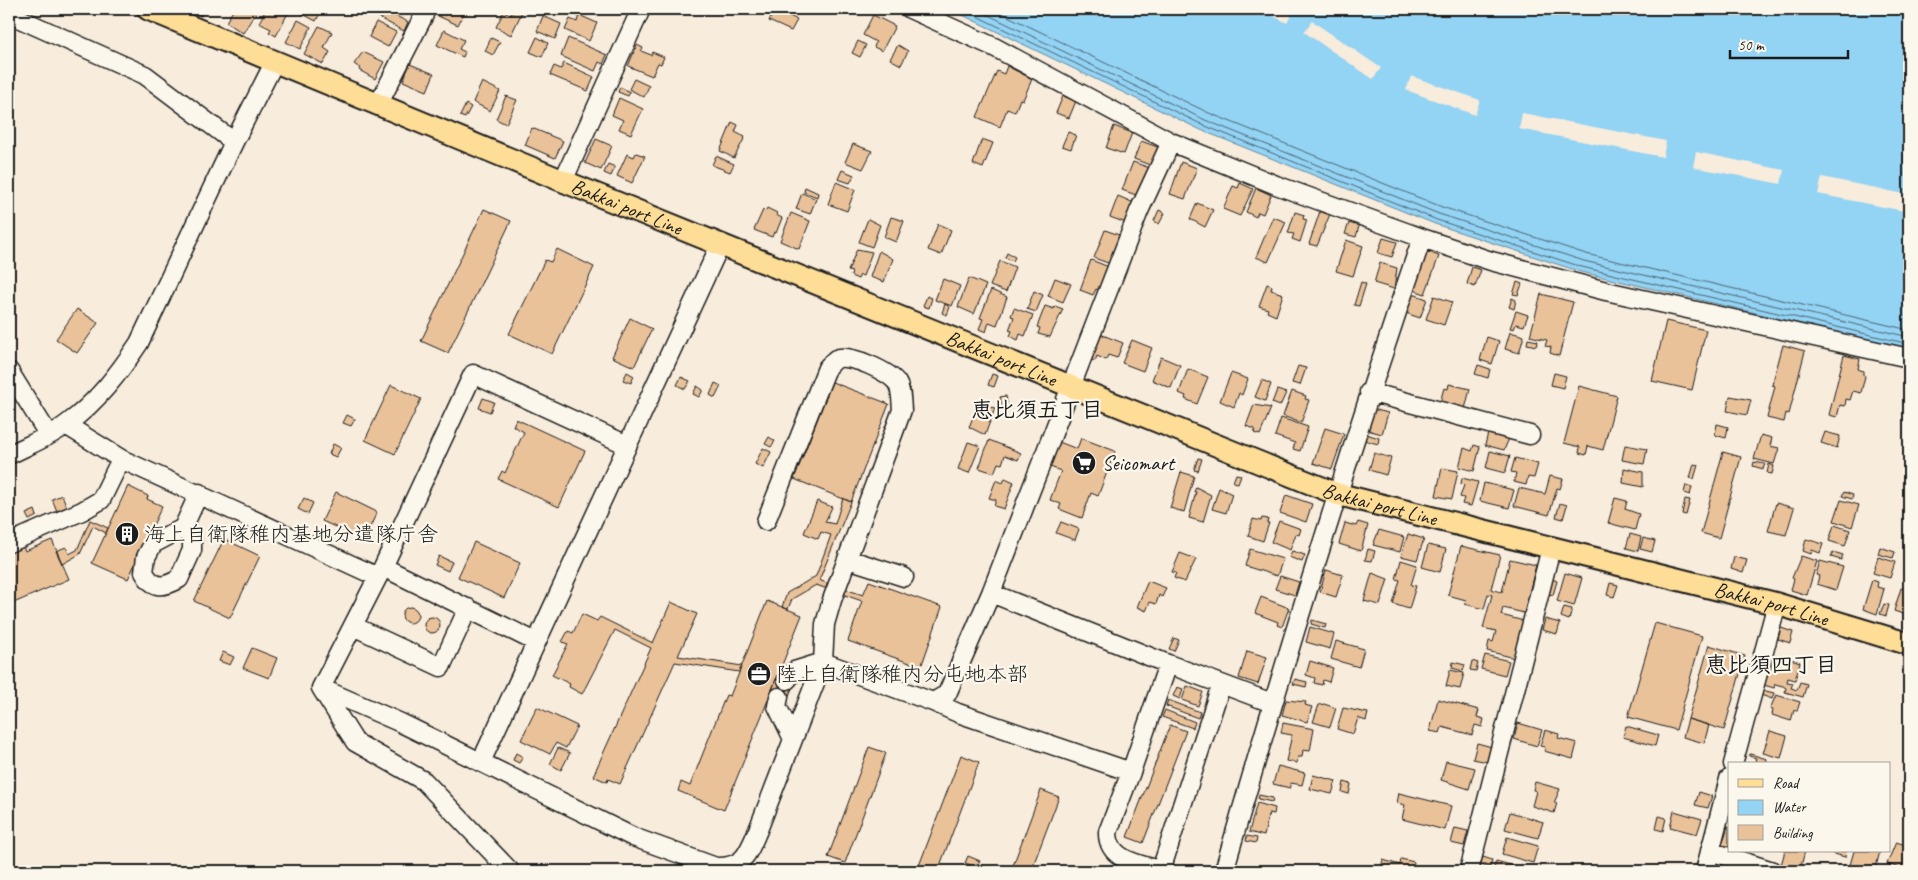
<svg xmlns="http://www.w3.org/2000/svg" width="1918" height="880" viewBox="0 0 1918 880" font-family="Caveat,'Klee One',sans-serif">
<rect width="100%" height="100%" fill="#f8ecdc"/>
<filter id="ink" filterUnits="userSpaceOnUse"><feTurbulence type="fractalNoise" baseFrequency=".02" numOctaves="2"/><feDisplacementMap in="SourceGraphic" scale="10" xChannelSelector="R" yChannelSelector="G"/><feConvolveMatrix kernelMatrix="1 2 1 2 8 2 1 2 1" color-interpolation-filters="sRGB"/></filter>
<g filter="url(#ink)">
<path fill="#93d3f4" stroke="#638a9e" d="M950,9H1909V349L1581,272L1435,224L1201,130Z"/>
<path fill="#f8ecdc" d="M1260,9H1283L1292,14L1287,23Z
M1312,21L1381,68L1373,79L1304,32Z
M1411,76L1480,100L1475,115L1406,90Z
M1522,113L1666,141L1663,157L1519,129Z
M1696,152L1784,170L1781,184L1693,167Z
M1822,177L1909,195V212L1818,194Z"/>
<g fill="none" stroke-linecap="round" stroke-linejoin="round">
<path stroke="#4c6572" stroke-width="1" d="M962,9L1203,125L1437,220L1582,267L1909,344
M976,9L1205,120L1439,214L1584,261L1909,337
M993,9L1209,113L1442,207L1586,254L1909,330"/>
</g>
<path fill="#eac29a" stroke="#1c1c1c" d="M189,9H205L201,16Z
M234,9H258L243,33L226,22Z
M266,9H283L289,11L276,36L269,32L271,29L259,23Z
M304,9H322L316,21L301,13Z
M384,9L397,10L394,15L408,22L404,31L379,18Z
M434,9H466L458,25L438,16L439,13Z
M514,9L522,12L511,35L496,27L504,11L511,15Z
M573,9H589L587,14Z
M774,9H791L788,15L797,20L791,31L769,21Z
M579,15L597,23L589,41L565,30L570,19L577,22Z
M873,15L895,26L882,51L874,47L876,42L863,35Z
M543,16L561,24L555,39L537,31Z
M298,20L311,27L300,49L286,42Z
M376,22L396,32L388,47L369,37Z
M319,26L332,32L324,48L330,52L323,64L304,54Z
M444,30L464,40L459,49L465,52L463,57L437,45Z
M537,37L548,43L542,57L530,52Z
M491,38L500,42L493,55L485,51Z
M568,38L607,55L603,64L599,62L595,71L561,56Z
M858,41L866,45L860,57L852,53Z
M637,45L643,48L641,51L651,55L652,52L664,57L661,64L658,63L652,76L628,66Z
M898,45L908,51L901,65L890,59Z
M363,52L384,62L375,79L359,70L360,68L354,64Z
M564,63L594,77L588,91L550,75L554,66L561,69Z
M410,64L434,74L427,91L403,81Z
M1007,66L1032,79L1023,100L1020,99L1015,112L1007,109L1000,127L977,117L997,71L1004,74Z
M634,79L649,86L644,97L629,89Z
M482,82L500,91L490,111L473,102Z
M620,87L630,92L628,96L618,92Z
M506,96L517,100L506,124L496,119Z
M1063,96L1076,101L1069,118L1056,113Z
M619,98L643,109L631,134L619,129L623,120L612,115Z
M466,104L471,107L465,118L460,116Z
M732,122L738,125L735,132L745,137L734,158L720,151Z
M1114,126L1132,133L1124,154L1106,148Z
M532,128L563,141L555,158L525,145Z
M1068,132L1076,135L1071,149L1062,146Z
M596,139L612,146L601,170L585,163Z
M982,139L993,143L983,168L973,164Z
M1141,141L1163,149L1155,167L1134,159Z
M853,144L872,151L863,169L845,162Z
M636,153L645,156L632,183L617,176L627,154L634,157Z
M716,156L734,164L730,172L712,165Z
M1133,162L1150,168L1139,196L1122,190Z
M1181,162L1197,168L1185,199L1170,194Z
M608,164L615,167L611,176L604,173Z
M842,170L854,175L850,183L838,179Z
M836,182L855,190L847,211L828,204Z
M1240,183L1253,189L1240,216L1223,209L1233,186L1238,188Z
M805,187L818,193L817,197L804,192Z
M1256,188L1271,195L1263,214L1258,212L1256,217L1246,212Z
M802,193L816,199L810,214L796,209Z
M1118,196L1134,203L1126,223L1110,217Z
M1197,203L1213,210L1205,227L1190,219Z
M767,208L777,213L776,215L782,218L776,233L774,232L772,237L754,230L763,210L766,211Z
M484,209L511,221L448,353L421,341Z
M1159,210L1165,213L1159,224L1154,221Z
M1320,211L1330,214L1317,246L1309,244Z
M1295,212L1304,215L1303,219L1307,220L1300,242L1292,239L1294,234L1288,233Z
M791,213L810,221L799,249L780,241Z
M891,217L904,221L896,242L884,237Z
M1273,217L1286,222L1268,262L1256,257Z
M868,219L880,225L872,247L859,242Z
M1349,223L1359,226L1356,237L1345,234Z
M938,224L951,230L941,255L928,250Z
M1105,230L1122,236L1111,264L1094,258Z
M1383,238L1397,242L1392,257L1378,253Z
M1346,240L1363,246L1353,276L1336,271Z
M557,249L594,267L552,354L509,334L545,260L551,262Z
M857,249L872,252L863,276L860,275L858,279L851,276L852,272L848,271Z
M879,251L893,259L884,282L870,277Z
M1425,251L1439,256L1425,294L1411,289Z
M1007,253L1015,257L1013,261L1005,258Z
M1091,260L1109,267L1100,291L1096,289L1093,295L1080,290Z
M1000,261L1015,267L1006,292L990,286Z
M1380,263L1397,268L1394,289L1374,283Z
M1472,267L1481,270L1475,287L1467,284Z
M969,278L986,285L974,314L958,307Z
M1055,278L1071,284L1063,302L1048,296Z
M943,279L960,286L952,306L935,300Z
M1361,282L1366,284L1359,306L1354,305Z
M1517,282L1522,284L1518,295L1513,294Z
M1267,284L1272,286L1271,290L1283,294L1276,316L1267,312L1268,309L1259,306Z
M991,290L1007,297L997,325L989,322L986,332L979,329L983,319L980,318Z
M1034,291L1043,295L1036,312L1027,309Z
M1410,293L1427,299L1420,318L1403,312Z
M1541,294L1573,302L1559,356L1550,353L1551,347L1545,346L1547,340L1530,336Z
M927,296L932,298L929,308L923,306Z
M1434,296L1452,302L1444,325L1426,319Z
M1512,298L1516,300L1514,309L1509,307Z
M945,304L950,307L947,315L942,313Z
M1045,306L1054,309L1055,306L1063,309L1050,337L1038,334L1040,328L1037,327Z
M1014,308L1033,315L1025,336L1020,334L1018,340L1010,336L1012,331L1009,330L1014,317L1011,316Z
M77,309L98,323L77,353L56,339Z
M1516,311L1528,315L1524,326L1516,324L1514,329L1510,328Z
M630,318L652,329L634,367L612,357Z
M1666,321L1706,330L1692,390L1652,381Z
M1510,332L1524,336L1519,353L1505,349Z
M1100,334L1123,343L1117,358L1108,355L1106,360L1097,356L1095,361L1090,359Z
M1487,337L1499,341L1492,364L1480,360Z
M1528,339L1538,341L1536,346L1527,344Z
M1132,340L1152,348L1143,371L1122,363Z
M1783,345L1805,351L1789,414L1786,413L1784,422L1767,418L1775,386L1772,385Z
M1844,355L1860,359L1858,369L1863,371V375L1865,376L1861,393L1853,391L1850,400L1846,399L1845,406L1840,405L1837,417L1829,415Z
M1161,357L1180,365L1171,388L1152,380Z
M1478,365L1490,369L1488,378L1475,374Z
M1298,366L1306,368L1300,385L1292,383Z
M1188,369L1208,377L1197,404L1185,399L1186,396L1179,393Z
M627,372L634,376L631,383L623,380Z
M1231,373L1248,379L1242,395L1239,393L1234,407L1220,401Z
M1554,373L1566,376L1563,388L1551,385Z
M992,374L998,376L994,387L988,385Z
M681,377L690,381L685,389L677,385Z
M1262,380L1271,384L1265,401L1255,397Z
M832,382L889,404L851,502L794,479Z
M715,383L721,386L715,398L710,395Z
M1449,384L1470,389L1465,409L1440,402L1444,388L1448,389Z
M391,385L421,399L395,454L365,440Z
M697,386L703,390L699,397L693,394Z
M1579,386L1617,396L1603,450L1588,446L1586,455L1579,453L1580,447L1564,443Z
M1277,390L1286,393L1280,406L1272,403Z
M1292,391L1306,396L1305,399L1309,400L1301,423L1283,416Z
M1006,396L1008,407L1002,408L1000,397Z
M1730,396L1751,400L1747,415L1727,411Z
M483,398L494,402L490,412L479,408Z
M978,405L995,408L985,435L969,427Z
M1254,405L1271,408L1260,435L1254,433L1255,429L1246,426Z
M1373,409L1388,413L1382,434L1367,430Z
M347,415L355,419L351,426L343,423Z
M1281,418L1308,427L1300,451L1293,449L1295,443L1275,436Z
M516,419L585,451L559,507L498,479L502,471L505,473L524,432L513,426Z
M1717,424L1728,427L1726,438L1715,435Z
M1325,428L1344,434L1332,469L1313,463Z
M1489,429L1511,434L1504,450L1485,445Z
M1825,432L1840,436L1837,448L1821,443Z
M1366,434L1379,438L1378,444L1364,440Z
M1761,435L1772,438L1770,446L1779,448L1774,464L1754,459Z
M769,437L775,441L771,447L765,444Z
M1081,438L1115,451L1098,496L1091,493L1082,518L1059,509L1061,504L1050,500L1061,471L1050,467L1059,442L1077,449Z
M989,440L1021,453L1018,460L1005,455L1002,464L998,463L994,473L979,468Z
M968,442L980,446L969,473L958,469Z
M333,444L341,448L336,457L329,454Z
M1474,445L1480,447L1474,471L1459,467L1464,448L1472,451Z
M1625,445L1647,449L1644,464L1622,460Z
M763,448L771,452L763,468L755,464Z
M1490,451L1510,456L1505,473L1486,468Z
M1723,452L1741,457L1719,538L1701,533Z
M1374,453L1391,458L1386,475L1369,470Z
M1198,458L1202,459L1198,471L1194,470Z
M1515,458L1538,464L1534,478L1528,477L1526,485L1514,482L1516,473L1511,472Z
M1754,462L1765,464L1763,469L1753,466Z
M1694,464L1698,465L1694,479L1690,478Z
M1769,464L1774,466L1772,474L1767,473Z
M1442,468L1458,471L1452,499L1436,496Z
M1624,468L1643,472V487L1623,483Z
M1181,472L1194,476L1184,512L1170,508Z
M1236,474L1241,475L1238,483L1233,482Z
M1550,476L1563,479L1560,489L1557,488L1549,515L1514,506L1519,488L1545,494Z
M1005,478L1014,482L1004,509L994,506L996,500L989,498L996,480L1003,483Z
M1462,478L1478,482L1471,506L1462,504L1464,498L1460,497L1464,485L1461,484Z
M1484,483L1514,490L1509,508L1480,501Z
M1686,485L1692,487L1690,495L1684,493Z
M128,486L148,496L147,499L162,506L128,579L92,563Z
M1196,487L1211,495L1203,522L1189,518L1196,492H1194Z
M1219,488L1232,494L1226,513L1212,509Z
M336,492L377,512L364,540L322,521Z
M1844,492L1853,495L1852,499L1842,496Z
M62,495L67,507L57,511L52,499Z
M1286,495L1312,504L1306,522L1280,513Z
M304,498L313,503L308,514L298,509Z
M843,498L851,502L820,578L821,581L863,595L869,581L942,607L921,667L848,641L862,601L816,585L792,599L788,609L782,607L787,593L816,576L831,535L821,532L818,539L804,533L817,501L832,507L825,522L835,524Z
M1615,498L1627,501L1625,509L1639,514L1635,530L1608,523Z
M1685,499L1690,500L1686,515L1682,514Z
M1841,500L1859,505L1852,527L1834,521Z
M1560,503L1567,505L1563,519L1556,517Z
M1776,503L1794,508L1786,535L1768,531Z
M35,510L37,516L29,520L26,514Z
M1262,518L1268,519L1267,523H1269L1263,541L1248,536L1253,519L1261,521Z
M90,520L108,528L106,533L93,526L80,554L62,564L56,551L66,547L69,554L77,550Z
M1279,521L1301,529L1299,535L1296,534L1290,550L1271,542Z
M1061,522L1079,529L1075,540L1056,533Z
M1358,522L1368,525L1361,551L1339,544L1345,523L1356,526Z
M1834,525L1850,530L1845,546L1829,541Z
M1379,530L1404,537L1400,552L1373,545Z
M1408,534L1424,539L1417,560L1401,556Z
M1630,534L1641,537L1638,551L1626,548Z
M1643,538L1655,541L1652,552L1640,549Z
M224,539L260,556L230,618L194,601Z
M1806,539L1823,544L1820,553L1812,550L1811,554L1803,551Z
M52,540L69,579L9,605V553L23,547L25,551Z
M474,542L520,563L504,598L458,577Z
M1428,545L1446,549L1440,572L1422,567Z
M1461,546L1500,555L1491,589L1493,590L1502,592L1510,559L1536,565L1524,613L1503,608L1501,615L1524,621L1515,658L1487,651L1489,641L1493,642L1496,631L1483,628L1492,595L1488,594L1484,609L1465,604L1466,600L1448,595Z
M1880,547L1895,552L1893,558L1878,554Z
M1250,549L1283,559L1277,576L1245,566Z
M1368,549L1375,551L1372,561L1365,560Z
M1292,551L1305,555L1302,562L1289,557Z
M1833,552L1843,555L1841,560L1831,557Z
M1180,553L1196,559L1185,582L1174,578L1176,573L1172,572Z
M439,556L452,562L448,571L435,565Z
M1801,556L1817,561L1807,595L1791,590L1794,579L1792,578Z
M1734,557L1747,560L1743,573L1731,569Z
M1878,557L1895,562L1890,578L1873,573Z
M1401,560L1417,565L1411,585L1416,586L1409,609L1393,604L1400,580L1396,579Z
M1820,561L1843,567L1836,590L1817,584L1819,576L1816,575Z
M1326,570L1343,575L1336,597L1320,592Z
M1372,573L1388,579L1380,605L1364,601Z
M1565,573L1582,578L1574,606L1557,601Z
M1280,576L1299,582L1295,595L1275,589Z
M1552,579L1557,581L1553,595L1548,594Z
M1872,580L1878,582L1877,587L1884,589L1877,614L1863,609Z
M1148,581L1166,588L1162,597L1159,595L1156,604L1150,602L1146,611L1137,607Z
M1610,583L1618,585L1614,597L1607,595Z
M1901,588L1909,590V616L1894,611Z
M1261,597L1289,608L1282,627L1277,625L1278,622L1255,613Z
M767,601L802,615L724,810L678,791L681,782L690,786L726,695L730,696Z
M671,602L697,614L678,656L742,666L739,672L675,662L620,784L608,779L607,782L593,776L651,648L615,630L582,694L569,687L570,684L552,675L568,644L562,642L568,631L573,633L582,614L597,621L600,617L653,643Z
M1884,604L1889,605L1886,616L1880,614Z
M1564,607L1572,609L1569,620L1561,617Z
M402 615a8 8 0 1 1 16 0a8 8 0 1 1-16 0Z
M424 625a8 8 0 1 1 16 0a8 8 0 1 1-16 0Z
M1545,619L1560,623L1557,634L1542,630Z
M1312,620L1326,624L1325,628L1311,624Z
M1655,623L1702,636L1676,730L1628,717Z
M1310,627L1334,634L1330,649L1306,642Z
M1781,628L1793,632L1790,643L1778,639Z
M1174,638L1179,640L1174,651L1169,649Z
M1336,641L1364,649L1359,667L1331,659Z
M1709,645L1745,656L1724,730L1688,719Z
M252,648L277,658L269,678L243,668Z
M1247,651L1267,657L1258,684L1239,678Z
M223,652L234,657L230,665L219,661Z
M1485,655L1509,661L1505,675L1481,669Z
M1774,658L1791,663V659L1800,662L1795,680L1788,678L1787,682L1793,683L1791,688L1797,690L1800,682L1807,684L1803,697L1785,692L1786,688L1783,686L1775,684L1774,688L1764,685Z
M1310,661L1333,668L1329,682L1323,680L1322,685L1314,683L1315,678L1306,675Z
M1472,661L1478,663L1476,671L1470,670Z
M1453,662L1465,665L1463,671L1452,668Z
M1450,670L1464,673L1460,689L1446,686Z
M776,679L793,686L788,698L771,692Z
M1295,679L1307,682L1306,687L1293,684Z
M1187,686L1203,692L1198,706L1182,700Z
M1177,687L1183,689L1180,699L1173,696Z
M1762,690L1774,693L1772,699L1761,695Z
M1776,695L1800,702L1797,711L1794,710L1791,721L1772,715L1773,710L1770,709Z
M1438,699L1479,710L1477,717L1484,719L1482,727L1475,725L1472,735L1442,727L1440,733L1430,731Z
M1168,700L1200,712L1198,718L1166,706Z
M1286,700L1306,702L1305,705L1312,707L1307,722L1282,715Z
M1324,704L1336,708L1330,727L1313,722L1319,705Z
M537,707L577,726L566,748L556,743L550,754L521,740Z
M1343,708L1368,713L1366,721L1358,718L1353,734L1337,729Z
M1165,710L1195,722L1193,728L1162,717Z
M1688,719L1709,725L1704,743L1683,737Z
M1283,723L1314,729L1310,751L1303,750L1302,757H1298L1297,763L1286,761L1292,735L1281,733Z
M1518,723L1542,730L1537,746L1514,739Z
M1170,725L1186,731L1143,843L1127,837Z
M1626,726L1658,735L1655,746L1623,737Z
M1545,730L1559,734L1558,738L1577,743L1573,759L1544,751L1545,747L1540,746Z
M1770,731L1787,736L1781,758L1763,753Z
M1477,743L1492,747L1488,762L1473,759Z
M869,747L886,753L845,863L828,857Z
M558,748L570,753L561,770L550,764Z
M516,753L523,757L519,763L513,760Z
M1750,754L1767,759L1766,764H1754L1756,758L1749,756Z
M961,755L979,762L938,871H917Z
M1446,761L1475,768L1469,789L1441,780Z
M1278,766L1305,773L1302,785L1291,783L1290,788L1273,784Z
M1313,775L1336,781L1332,794L1310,789Z
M1344,782L1351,784L1349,794L1342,792Z
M1535,782L1560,789L1554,803H1557L1554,813L1532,806L1536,791L1533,790Z
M1041,790L1059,797L1031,871H1011Z
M1699,792L1712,796L1708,808L1695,805Z
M1399,793L1451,806L1445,830L1402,819L1405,805L1397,803Z
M1259,795L1273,798L1272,802L1258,799Z
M1257,803L1275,808L1274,814L1269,813L1264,836L1249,832Z
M1674,811L1702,819L1697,834L1670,827Z
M1510,812L1543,822L1538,838L1505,829Z
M1659,816L1666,818L1663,831L1656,829Z
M1728,826H1729V847L1722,845Z
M1455,828L1468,831L1464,846L1451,843Z
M1247,836L1257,838L1256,843L1246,841Z
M1507,837L1538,846L1533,863L1502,854Z
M1896,842L1909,846L1904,871H1895L1897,867L1887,864Z
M1785,851H1805L1800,870L1781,865Z
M1824,851H1846L1845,857Z
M1854,851H1880L1875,871H1867L1850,865Z
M968,856L980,861L977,867L965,863Z
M1483,857L1492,860L1490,867L1480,865Z
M1401,859L1414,862L1413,868L1426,871H1380L1383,860L1400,865Z
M1496,861L1525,869V871H1493Z
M1718,864L1743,871H1716Z
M965,865L975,869L974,871H963Z"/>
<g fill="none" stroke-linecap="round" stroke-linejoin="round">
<g stroke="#1c1c1c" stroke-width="21">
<path id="minor" d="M910,9L994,47L1171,142L1276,185L1422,238L1491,261L1606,291L1909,358
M9,14L145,75L234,142
M378,105L424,15
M563,181L641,9
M9,371L48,434
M1369,392L1530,435
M66,425L121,459L378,577
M9,455C28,445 50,437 67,424C97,402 119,373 139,343L234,142L275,61
M766,521L827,368C830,365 833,361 836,359C849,353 890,372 897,383C902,391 901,401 902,410L832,600L825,624L823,662L794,671L787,680
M183,528L192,538V550L179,579C163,588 153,589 144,572L146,557L153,544L183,528L199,493
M9,543L82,511L101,500L121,459
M848,559L904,577
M383,567L536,642
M991,593L1168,664L1272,703
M353,626L441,667L468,608
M321,688L401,723L633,837L716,867C744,868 748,853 758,830L823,662L933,702L947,694L991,593L1139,211L1171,142
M321,688L383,567L473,374L627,445
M321,688L355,742L424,781L510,871
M779,697L777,706L793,739
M933,702L958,713L1131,772L1168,664
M481,762L721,243
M1733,764L1777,604
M1131,772L1108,832C1107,861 1142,865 1164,871
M1710,851L1773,871
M1161,870L1221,685
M1224,871C1285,659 1350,448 1422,238
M1469,871L1551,548
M1705,871L1729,779"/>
</g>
<g stroke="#1c1c1c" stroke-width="25">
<g id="major">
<path id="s1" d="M148,9L563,181L1337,494L1777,604L1909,644"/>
</g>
</g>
<use href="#minor" stroke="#fbf7ec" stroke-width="18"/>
<use href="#major" stroke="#fedd96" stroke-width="21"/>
</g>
</g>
<defs>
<g id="supermarket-disc" transform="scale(1.25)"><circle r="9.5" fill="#1c1c1c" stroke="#fbf7ec"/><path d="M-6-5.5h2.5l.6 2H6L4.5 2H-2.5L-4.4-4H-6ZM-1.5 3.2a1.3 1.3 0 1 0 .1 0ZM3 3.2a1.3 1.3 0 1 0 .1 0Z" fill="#fff"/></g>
<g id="building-disc" transform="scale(1.25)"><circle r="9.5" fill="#1c1c1c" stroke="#fbf7ec"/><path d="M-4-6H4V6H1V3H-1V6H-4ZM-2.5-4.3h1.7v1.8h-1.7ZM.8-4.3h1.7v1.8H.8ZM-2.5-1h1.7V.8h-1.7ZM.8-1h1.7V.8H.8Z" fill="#fff"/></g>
<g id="office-disc" transform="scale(1.25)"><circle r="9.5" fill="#1c1c1c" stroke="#fbf7ec"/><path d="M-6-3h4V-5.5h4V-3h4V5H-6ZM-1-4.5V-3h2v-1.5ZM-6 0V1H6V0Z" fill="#fff"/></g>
</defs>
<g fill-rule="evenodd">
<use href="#supermarket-disc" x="1084" y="463"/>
<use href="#building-disc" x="127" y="534"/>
<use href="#office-disc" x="759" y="674"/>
</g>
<g text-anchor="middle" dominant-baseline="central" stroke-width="4.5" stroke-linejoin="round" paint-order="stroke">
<g font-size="21" fill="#1c1c1c" stroke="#fbf7ec">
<text stroke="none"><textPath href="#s1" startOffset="518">Bakkai port Line</textPath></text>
<text stroke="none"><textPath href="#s1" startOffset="922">Bakkai port Line</textPath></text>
<text stroke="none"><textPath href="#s1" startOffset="1328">Bakkai port Line</textPath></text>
<text stroke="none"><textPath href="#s1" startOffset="1732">Bakkai port Line</textPath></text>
</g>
<g font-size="21" fill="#1c1c1c" stroke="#fbf7ec" text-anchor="start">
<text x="1102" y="463">Seicomart</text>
<text x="144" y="534">海上自衛隊稚内基地分遣隊庁舎</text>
<text x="776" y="674">陸上自衛隊稚内分屯地本部</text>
</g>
<g font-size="22" font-weight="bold" fill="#1c1c1c" stroke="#fbf7ec">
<text x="1037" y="410">恵比須五丁目</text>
<text x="1771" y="665">恵比須四丁目</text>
</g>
</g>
<rect width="1918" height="880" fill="none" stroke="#fbf7ec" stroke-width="30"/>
<rect x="15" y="15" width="1888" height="850" fill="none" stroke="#1c1c1c" stroke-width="2" filter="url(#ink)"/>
<rect x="1728" y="762" width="162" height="90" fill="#fbf7ec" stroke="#a29f99"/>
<rect x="1738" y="779" width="25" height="8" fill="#fedd96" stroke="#a29f99"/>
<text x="1773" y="788" font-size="15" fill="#1c1c1c">Road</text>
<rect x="1738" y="800" width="25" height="15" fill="#93d3f4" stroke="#a29f99"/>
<text x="1773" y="812" font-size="15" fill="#1c1c1c">Water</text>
<rect x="1738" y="825" width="25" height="15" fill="#eac29a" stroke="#a29f99"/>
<text x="1773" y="838" font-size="15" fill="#1c1c1c">Building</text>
<path d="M1730 50v8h118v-8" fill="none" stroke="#1c1c1c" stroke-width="2.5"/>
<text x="1738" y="50" font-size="15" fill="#1c1c1c" stroke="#fbf7ec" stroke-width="4" paint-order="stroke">50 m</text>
</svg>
